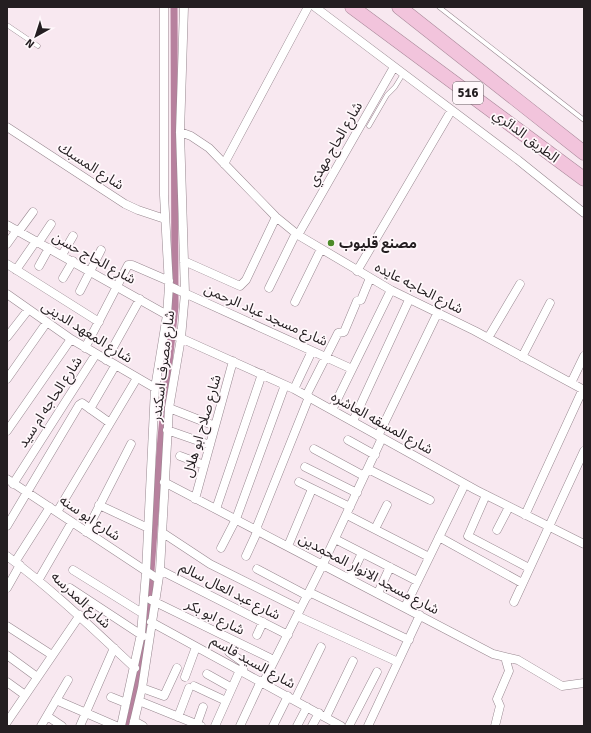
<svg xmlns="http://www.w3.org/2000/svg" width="591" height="733" viewBox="0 0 591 733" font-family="Signika,'Noto Sans Arabic',sans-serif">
<rect width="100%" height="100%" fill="#f8e8f0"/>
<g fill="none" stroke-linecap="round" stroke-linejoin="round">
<path stroke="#b7819e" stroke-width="7" d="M127,726L132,712L146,638L161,437L175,307L174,7"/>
<g stroke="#988890" stroke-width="5">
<path id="service" d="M439,7L584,120
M7,25L38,46
M369,126L387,95L395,87L403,74"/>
</g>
<g stroke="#988890" stroke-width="9">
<path id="minor" d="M315,7L518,160L584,213
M7,127L125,204L138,210L165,219
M180,132L191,136L209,148L276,217L298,235L391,290L475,331L584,390
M224,164L308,7
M7,225L167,315
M19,231L33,212
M298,235L394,67
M39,242L51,224
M7,244L17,230
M62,255L73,236
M184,261L240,286L246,280L276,217
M7,264L99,322
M39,266L49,248
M16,270L36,241
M357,271L451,111
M63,278L73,261
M169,286L352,369
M269,288L296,233
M80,291L101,250
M7,294L71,339L155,388
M295,302L321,249
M165,331L294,389L476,490L584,544
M7,337L28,310
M488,338L520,284
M85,348L128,265H132L169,281
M522,357L550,303
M106,360L140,299
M7,379L47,322
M571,383L584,356
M294,389L312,351
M306,396L338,333L344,332L357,301L361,300L370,278
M169,408L215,426
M90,409L115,366
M332,410L391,290
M353,421L409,300
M167,430L210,445
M7,431L71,339
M378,436L437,314
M348,440L375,455
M314,449L364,476
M180,456L204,465
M305,467L357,493
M368,469L430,500
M7,479L158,579
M164,482L493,654L518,660L562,686L584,683
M299,482L350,507
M13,484L96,354
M486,495L468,536L529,568
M195,499L233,361
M99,505L148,528
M216,509L262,374
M57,512L137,378
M347,515L429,557
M525,515L583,389
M7,526L79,405L82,403L110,423
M256,529L309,397
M375,529L387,505
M497,530L509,507
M86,532L131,444
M163,533L210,564L300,609
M439,537L522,583
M335,539L417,581
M288,546L312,489
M221,548L236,519L285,385
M7,556C53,590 93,629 135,668
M246,556L258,530
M15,562L50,507
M257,569L308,596
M73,570L142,613
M160,570L288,635
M350,578L362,553
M39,579L72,522
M7,588L20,565
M70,588L143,636
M309,592L409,640
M378,593L390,567
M151,600L274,660
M514,602L584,451
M405,607L465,484
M297,616L398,662
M151,622L341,726
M7,626L52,655
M257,635L263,622
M229,652L244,663L243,672
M7,655L37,677
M207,674L232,688
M185,677L196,647
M7,682L25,695
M263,683L323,564L382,438
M194,686L226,701
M142,688L164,696L177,668
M111,697L126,703
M56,700L116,726
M295,700L321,647
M139,701L201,726
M47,716L62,726
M178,717L189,688
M326,717L353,661
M134,721L143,726
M7,722L80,615
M197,724L203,707
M41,726L68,680
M80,726L114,648
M121,726L141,634L146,572L155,388L167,315L169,286L164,195V7
M133,726L142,688L160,570L169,408L181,338L185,293L180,132L184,7
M215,726L240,670
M240,726L261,681
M273,726L288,696
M297,726L307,707
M312,726L319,713
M349,726L377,672
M368,726L420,615
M495,726L500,706L497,699L509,671L505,657"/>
</g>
<g stroke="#aa8a9b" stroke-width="15">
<path id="motorway" d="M352,7L584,179
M399,7L584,153"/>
</g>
<use href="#service" stroke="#fff" stroke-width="4"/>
<use href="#minor" stroke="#fff" stroke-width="8"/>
<use href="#motorway" stroke="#f2c4dc" stroke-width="14"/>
</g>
<circle fill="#4d8a29" stroke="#fff8fb" stroke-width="1.5" cx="331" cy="243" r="4"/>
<g text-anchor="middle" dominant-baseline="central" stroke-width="3.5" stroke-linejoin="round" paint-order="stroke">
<rect fill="#fff8fb" stroke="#665f62" stroke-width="1" x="453" y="82" width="30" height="22" rx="3"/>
<g font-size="13" font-weight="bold" fill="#241e21">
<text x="468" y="93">516</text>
</g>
<g font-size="14" fill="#241e21" stroke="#fff8fb">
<text transform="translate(526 136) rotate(37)">الطريق الدائري</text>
<text transform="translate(335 144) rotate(-60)">شارع الحاج مهدي</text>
<text transform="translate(91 166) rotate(33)">شارع المسبك</text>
<text transform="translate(94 258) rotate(29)">شارع الحاج حسن</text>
<text transform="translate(419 288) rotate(27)">شارع الحاجه عايده</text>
<text transform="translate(266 315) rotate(24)">شارع مسجد عباد الرحمن</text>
<text transform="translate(87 332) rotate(32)">شارع المعهد الدينى</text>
<text transform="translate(163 366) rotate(-83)">شارع مصرف اسكندر</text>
<text transform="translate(50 402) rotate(-57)">شارع الحاجه ام سيد</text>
<text transform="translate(382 423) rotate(29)">شارع المسقه العاشره</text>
<text transform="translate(202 426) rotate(-74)">شارع صلاح ابو هلال</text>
<text transform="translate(90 518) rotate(34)">شارع ابو سنه</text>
<text transform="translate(369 574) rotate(28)">شارع مسجد الانوار المحمدين</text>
<text transform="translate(230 591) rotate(27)">شارع عبد العال سالم</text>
<text transform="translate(81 600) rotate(43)">شارع المدرسه</text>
<text transform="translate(215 617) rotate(26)">شارع ابو بكر</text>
<text transform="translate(253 662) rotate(29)">شارع السيد قاسم</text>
</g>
<g font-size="14" font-weight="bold" fill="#241e21" stroke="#fff8fb" text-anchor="start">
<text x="339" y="243">مصنع قليوب</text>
</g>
</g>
<rect width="591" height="733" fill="none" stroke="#241e21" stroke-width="16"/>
<g transform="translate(36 36) rotate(219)" stroke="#fff8fb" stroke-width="3" paint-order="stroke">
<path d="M0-3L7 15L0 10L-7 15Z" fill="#241e21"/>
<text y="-6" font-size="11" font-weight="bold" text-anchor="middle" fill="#241e21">N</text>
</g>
</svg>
